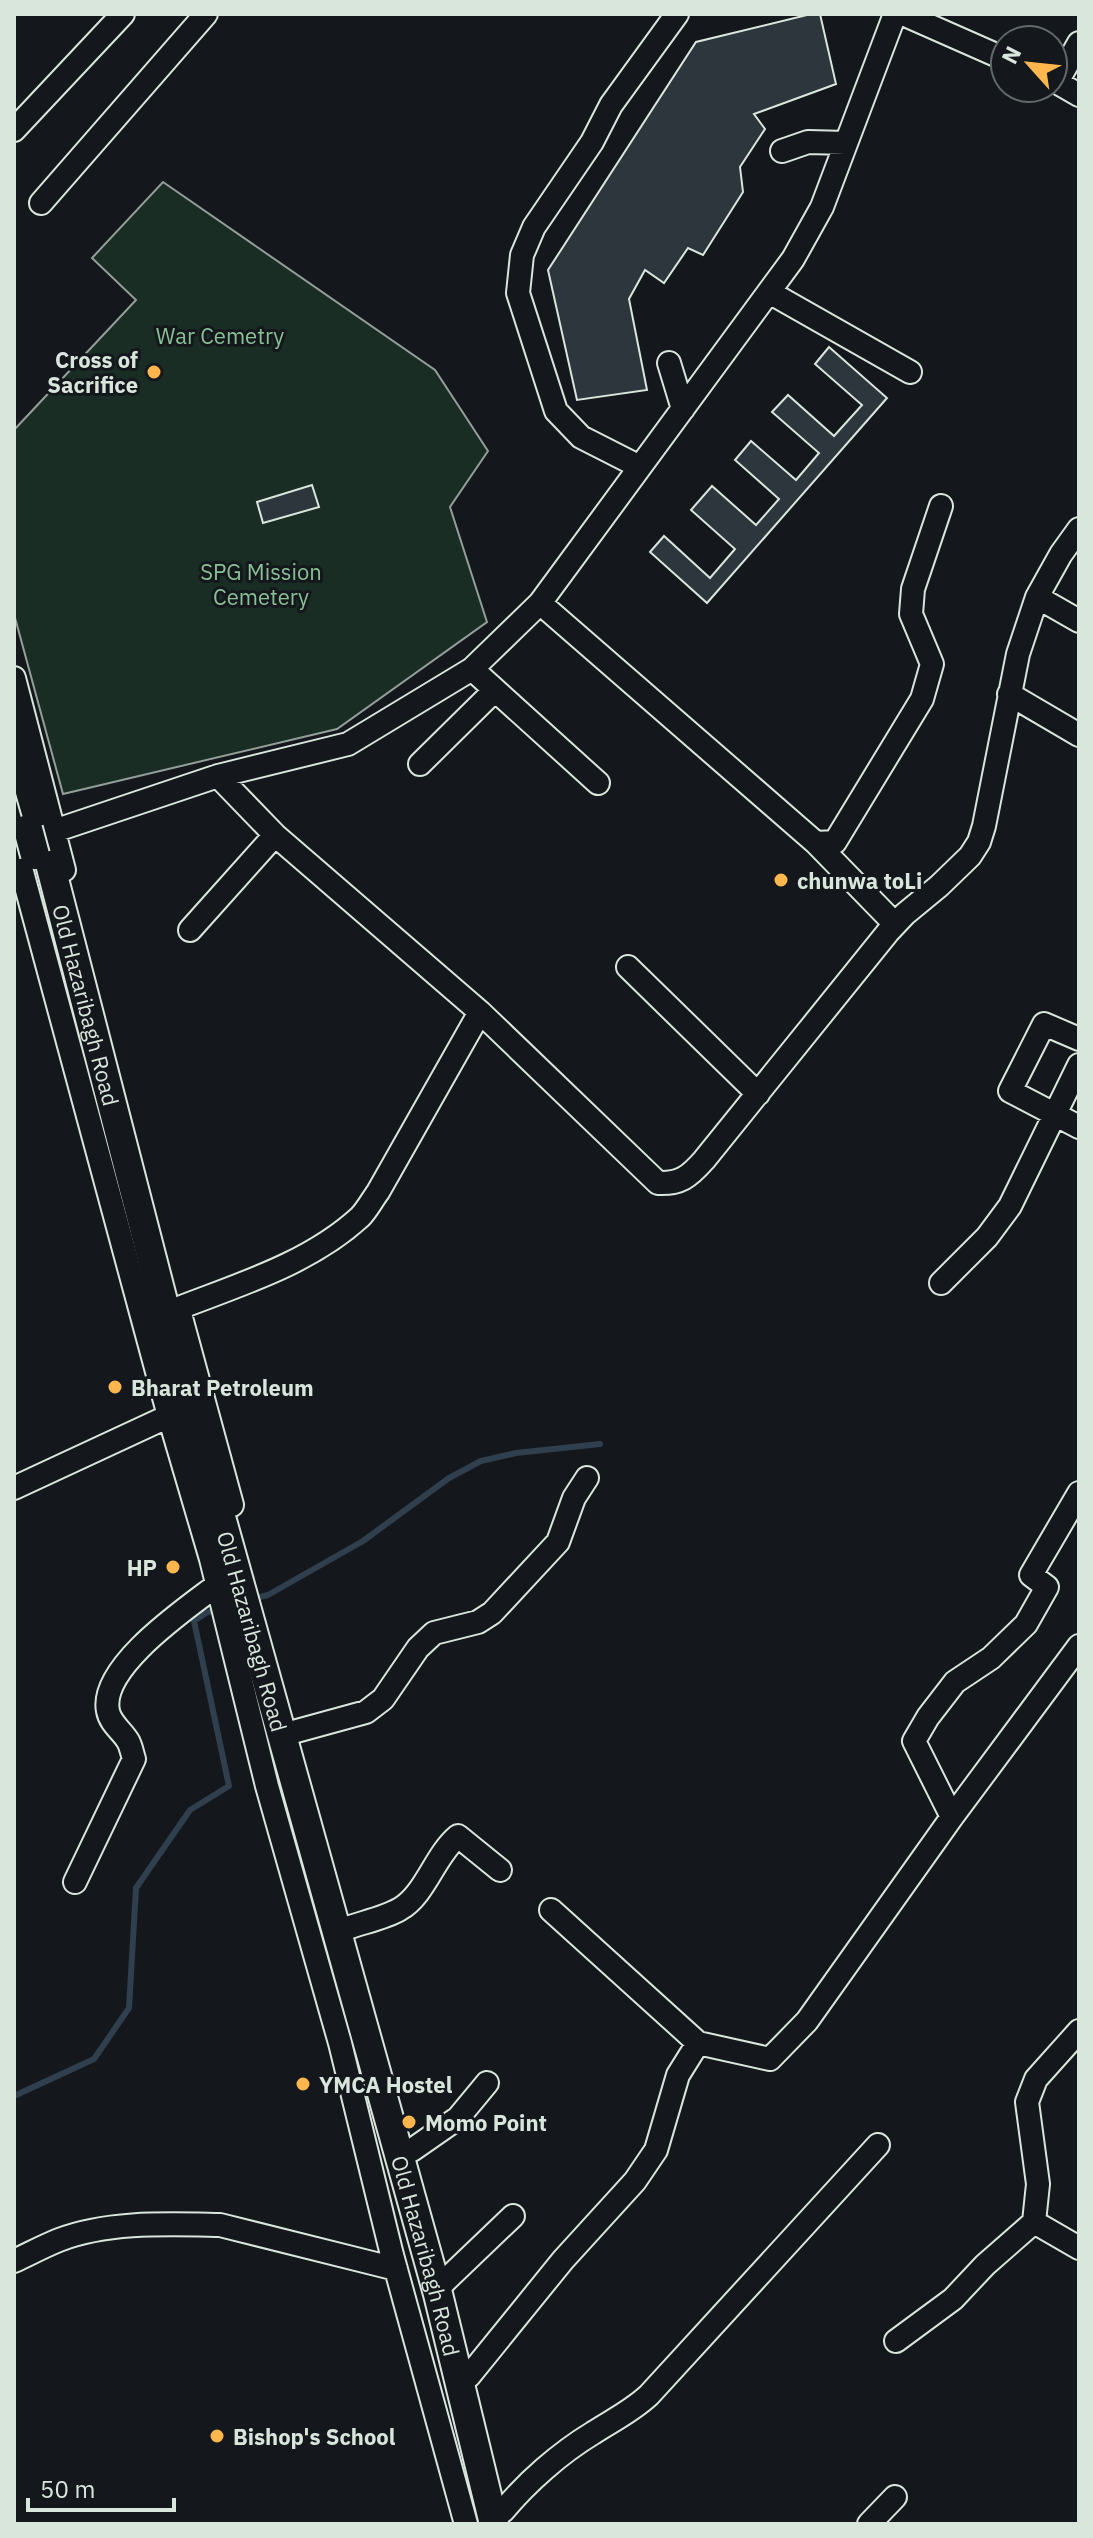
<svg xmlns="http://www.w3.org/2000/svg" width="1093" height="2538" viewBox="0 0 1093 2538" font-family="'IBM Plex Sans',sans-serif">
<rect width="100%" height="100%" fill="#14181c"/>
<path fill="#1a2d24" stroke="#939e99" stroke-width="2" d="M163,182L435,370L488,451L450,507L487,622L337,729L63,794L14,614V430L136,300L92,258Z"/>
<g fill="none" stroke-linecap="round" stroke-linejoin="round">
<path stroke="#2f3f4d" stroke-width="6" d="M252,1599L268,1595L363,1541L449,1478L481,1461L516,1453L600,1444
M14,2096L94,2059L129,2008L136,1888L190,1810L229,1786L194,1621L206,1613L219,1609"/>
</g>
<path fill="#2c363c" stroke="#d8e6dc" stroke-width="2" d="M811,14H820L836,84L754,114L765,129L740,167L743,192L703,255L688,248L664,283L645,270L629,299L647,390L577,400L548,270L696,42Z
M829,347L887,398L707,603L650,552L664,536L710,578L735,549L691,510L712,486L756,525L779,499L735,460L751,441L796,480L819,453L772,412L788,395L834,436L862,405L815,364Z
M312,485L319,507L263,523L257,502Z"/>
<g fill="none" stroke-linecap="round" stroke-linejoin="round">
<g stroke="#d8e6dc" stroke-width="26">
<path id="minor" d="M903,14L1005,59
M1053,80L1079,95
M1057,82L1079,43
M14,130L123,14
M782,151L808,142L846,143
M41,203L206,14
M769,292L910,372
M669,363L683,409
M640,467L581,437L556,411L518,293L522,255L534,227L592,142L611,105L677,14
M1037,597L1079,621
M540,603L816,843L835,842L922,699L932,664L911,614L913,589L941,506
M472,669L598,783
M14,678L64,870
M1009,694L1079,735
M420,764L495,690
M218,776L275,835L480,1012L658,1183C680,1184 689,1177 704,1160L888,932L905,914L939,886L970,856L979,842L984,826L1018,654L1037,597L1061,554L1079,529
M39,836L218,776L348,744L472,669L540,603L793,259L822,207L895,14
M14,842L169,1416L211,1559L267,1786L340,2043L392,2255L466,2524
M816,843L895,924
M190,930L275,835
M628,967L758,1094
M1079,1039L1044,1024L1010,1091L1079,1127
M941,1283L987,1237L1010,1206L1079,1065
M179,1308C241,1284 310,1263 360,1217C367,1210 372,1200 378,1192L480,1012
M180,1314L232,1505
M14,1488L169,1416
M293,1732L366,1712L383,1699L418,1648L434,1633L478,1622L492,1613L558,1542L574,1498L587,1478
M952,1817L914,1741L928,1717L955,1682L991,1658L1026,1624L1047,1587L1031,1575L1079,1493
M75,1882L134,1759C132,1753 131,1746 128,1741C122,1731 110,1723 108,1711C99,1667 187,1608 217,1585
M551,1910L698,2043L770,2059L807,2021L952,1817L1079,1646
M347,1928C364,1922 385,1918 400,1909C425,1895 435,1855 458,1836L500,1870
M412,2150L458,2118L487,2083
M1034,2222L1079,2248
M14,2261C29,2254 44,2246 59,2240C108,2221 169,2224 220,2225L396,2269
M444,2282L513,2216
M896,2341L953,2299L985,2265L1034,2222L1038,2184L1027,2102L1036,2079L1079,2031
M469,2376L563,2260L635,2181L656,2150L678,2075L698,2043
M503,2511C527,2482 560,2453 593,2433C613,2420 632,2411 649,2395L878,2145
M869,2524L895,2497"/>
</g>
<g stroke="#d8e6dc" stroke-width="32">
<g id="major">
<path d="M14,736L40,826"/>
<path id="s1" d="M47,852L190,1406L438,2294L494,2524"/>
</g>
</g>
<use href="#minor" stroke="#14181c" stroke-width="22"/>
<use href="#major" stroke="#14181c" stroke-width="28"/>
<g stroke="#d8e6dc" stroke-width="32" stroke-linecap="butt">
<path id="major-bridge" d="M28,829L35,855"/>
</g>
<use href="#major-bridge" stroke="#14181c" stroke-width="28"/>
</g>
<g fill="#ffb74d" stroke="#14181c" stroke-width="3">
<circle cx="154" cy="372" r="8"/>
<circle cx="781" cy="880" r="8"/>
<circle cx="115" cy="1387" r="8"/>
<circle cx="173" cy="1567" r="8"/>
<circle cx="303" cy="2084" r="8"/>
<circle cx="409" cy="2122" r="8"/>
<circle cx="217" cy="2436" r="8"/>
</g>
<g text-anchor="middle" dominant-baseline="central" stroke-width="6" stroke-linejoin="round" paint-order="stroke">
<g font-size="22" fill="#8ac095" stroke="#14181c">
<text x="220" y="335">War Cemetry</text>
<text x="261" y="571">SPG Mission<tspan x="261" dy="25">Cemetery</tspan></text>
</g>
<g font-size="22" font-weight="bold" fill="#d8e6dc" stroke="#14181c" text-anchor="start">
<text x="138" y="359" text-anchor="end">Cross of<tspan x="138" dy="25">Sacrifice</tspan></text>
<text x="797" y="880">chunwa toLi</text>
<text x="131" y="1387">Bharat Petroleum</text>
<text x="157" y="1567" text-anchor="end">HP</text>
<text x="319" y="2084">YMCA Hostel</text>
<text x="425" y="2122">Momo Point</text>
<text x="233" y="2436">Bishop's School</text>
</g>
<g font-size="22" fill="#d8e6dc" stroke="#14181c">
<text stroke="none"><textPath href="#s1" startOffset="158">Old Hazaribagh Road</textPath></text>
<text stroke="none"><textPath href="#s1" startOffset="806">Old Hazaribagh Road</textPath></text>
<text stroke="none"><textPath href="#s1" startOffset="1454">Old Hazaribagh Road</textPath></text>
</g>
</g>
<rect width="1093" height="2538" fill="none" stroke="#d8e6dc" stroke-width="32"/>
<g transform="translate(1029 64) rotate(297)"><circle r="38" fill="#14181c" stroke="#626a69" stroke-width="2"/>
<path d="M0-6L14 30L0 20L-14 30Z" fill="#ffb74d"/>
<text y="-12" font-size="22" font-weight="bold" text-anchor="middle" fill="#d8e6dc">N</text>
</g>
<path d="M28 2498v12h146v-12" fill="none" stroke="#d8e6dc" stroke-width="4"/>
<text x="40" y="2498" font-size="24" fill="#d8e6dc" stroke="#14181c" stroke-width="6" paint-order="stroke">50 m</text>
</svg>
